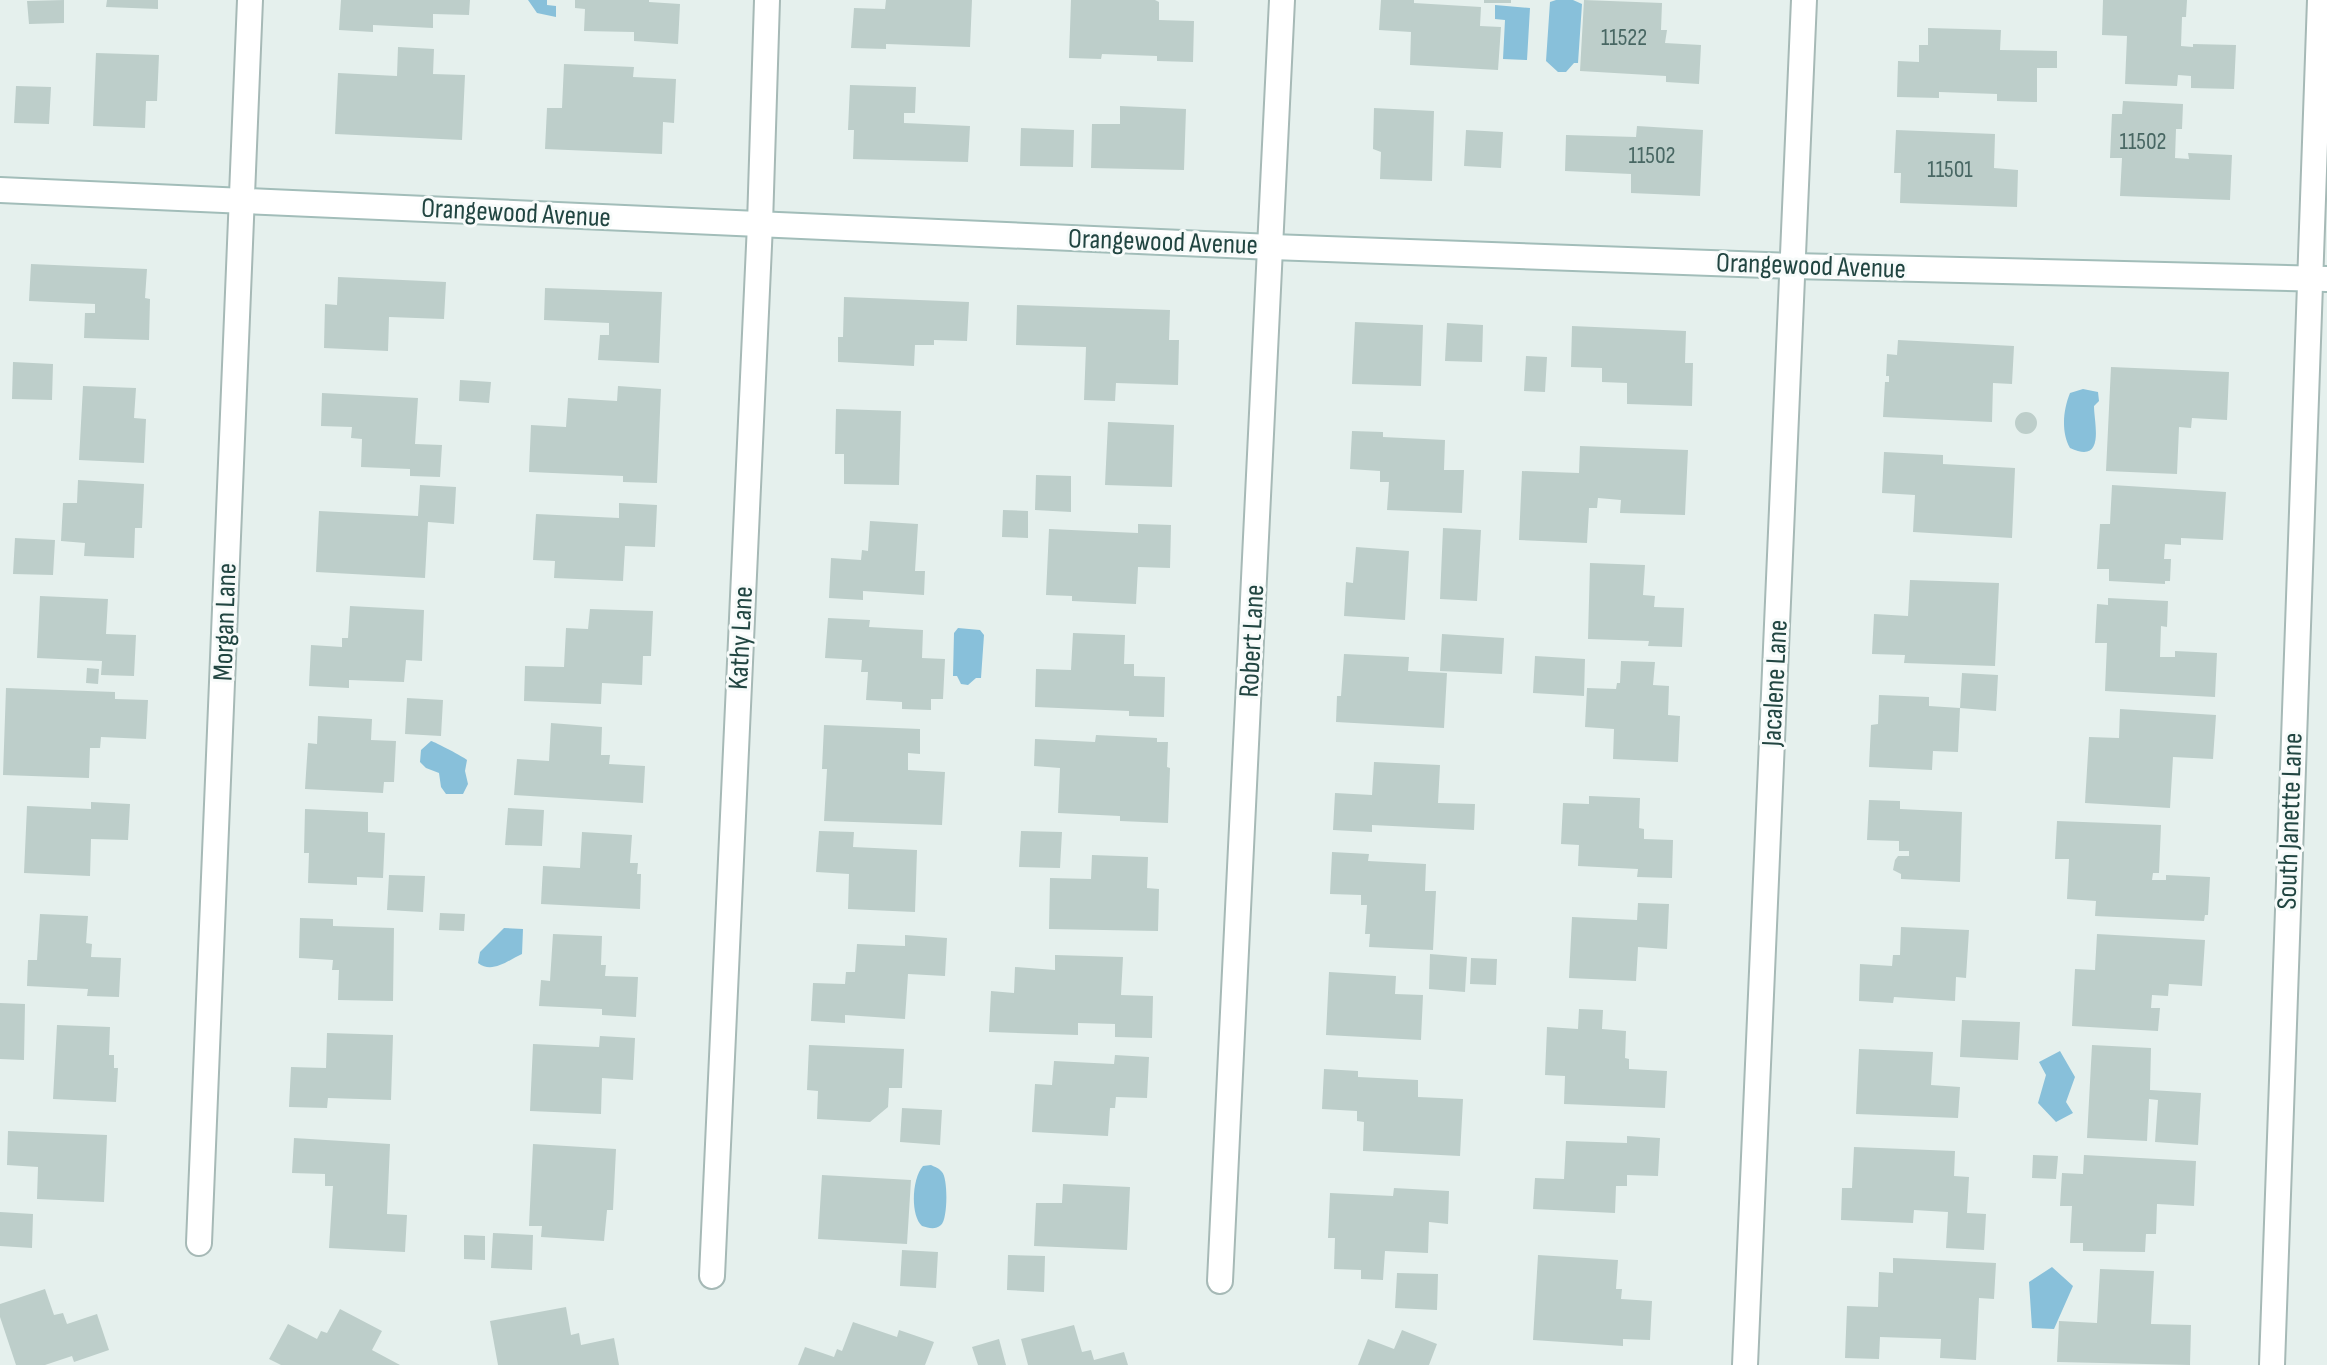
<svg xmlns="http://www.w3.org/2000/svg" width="2327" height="1365" viewBox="0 0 2327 1365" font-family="'Sofia Sans Condensed',sans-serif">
<rect width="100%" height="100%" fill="#e5f0ed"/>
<path fill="#88c0da" d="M528,0H547V5L556,6V17L537,13Z
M1556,0H1573L1582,4L1578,63H1574L1566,72H1558L1546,61L1550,2Z
M1495,5L1530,8L1527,60L1503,59L1505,20L1495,19Z
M2083,389L2098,392L2099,401L2094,406C2094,423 2106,465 2070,448C2061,432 2063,410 2070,393Z
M958,628L980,630L984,635L981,678H976L968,685L961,684L957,676H953L954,633Z
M431,741C435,742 464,757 467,760L465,771L468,784L463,794H446L441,787L439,773L426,768L420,762L421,750Z
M504,928L523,929L522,954C507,961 492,974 478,963L480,952Z
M2060,1051L2075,1077L2066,1102L2073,1113L2056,1122L2038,1103L2046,1075L2039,1062Z
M931,1165C935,1167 939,1168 942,1172C948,1178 948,1219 941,1225C935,1230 929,1228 922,1226C910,1215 912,1178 923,1166Z
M2052,1267L2073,1286L2054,1329L2032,1328L2029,1282Z"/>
<path fill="#bdceca" d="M64,0V23L29,24L27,1Z
M107,0H158V9L106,7Z
M341,0H470L469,15L433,14V28L373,25V32L339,30Z
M575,0H649V2L680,4L678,44L634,41V32L584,31L585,9L575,8Z
M886,0H972L970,47L886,44V49L851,48L854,8L885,9Z
M1071,0H1155L1159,2V20L1194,21L1193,62L1157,61V56L1102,54L1101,59L1069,58Z
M1381,0H1414V3L1481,7L1480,26L1501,27L1498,70L1410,65L1411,32L1379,30Z
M1484,0H1511V3H1484Z
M1584,0L1662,3L1661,30H1667L1665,43L1701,45L1699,84L1666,82V76L1580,71Z
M2103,0H2187L2186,17H2182L2181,46L2193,47V44L2236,45L2234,89L2191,88V76L2178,75L2177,86L2125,84L2127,36L2102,35Z
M1928,28L2001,30L2000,50L2057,51V68H2037V102L1997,101V94L1939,92V98L1897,97L1898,61L1919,62V45H1928Z
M398,47L434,49L433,74L465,75L462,140L335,134L338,73L397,76Z
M96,53L159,55L157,101H146L145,128L93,126Z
M564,64L634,67L633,77L676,79L674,123L663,122L662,154L545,149L547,108H562Z
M850,85L916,87L915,113H904V123L970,126L968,162L853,159L854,130H848Z
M16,86L51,87L49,124L14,123Z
M2123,101L2183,104L2182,129H2176L2175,158L2189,159L2188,153L2232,155L2230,200L2120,196L2122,158H2110L2112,114H2122Z
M1120,106L1186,109L1184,170L1091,168L1092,124H1120Z
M1374,108L1434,111L1432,181L1380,179L1381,152L1373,149Z
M1637,126L1703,130L1700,196L1631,193V174L1565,171L1566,135L1636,137Z
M1021,128L1074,130L1073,167L1020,166Z
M1466,130L1503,132L1501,168L1464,166Z
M1896,130L1995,134L1994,168L2018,170L2017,207L1900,203L1901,173H1894Z
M31,264L147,269L145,298L150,299L149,340L84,338L85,313H95V304L29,301Z
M338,277L446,282L444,319L389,317L388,351L324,348L325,304L337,305Z
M545,288L662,292L659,363L598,360L600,335H609V323L544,320Z
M844,297L969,302L967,341L934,340V345H915L914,366L838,362V337H843Z
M1017,305L1170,310L1169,340H1179L1178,385L1116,383L1115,401L1084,400L1086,347L1016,345Z
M1355,322L1423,325L1421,386L1352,384Z
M1447,323L1483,325L1482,362L1445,361Z
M1572,326L1686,331L1685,363H1693L1692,406L1627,404V383L1602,382V368L1571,367Z
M1898,340L2014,346L2012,384L1993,383L1992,422L1883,417L1885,382H1889V376H1886L1887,354L1897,355Z
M1526,356L1547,357L1545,392L1524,391Z
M13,362L53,364L52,400L12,399Z
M2111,367L2229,372L2227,420L2192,418L2191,428L2179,427L2177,474L2106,471Z
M460,380L491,382L489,403L459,401Z
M83,386L136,388L134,418L146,419L144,463L79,460Z
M618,386L661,389L657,483L623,482V476L529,472L531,425L566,427L568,398L617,401Z
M322,393L418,398L415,444L442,445L440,477L410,476V469L361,467L362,439L351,438L352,427L321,426Z
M836,409L901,411L899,485L844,484V454H835Z
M2015 423a11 11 0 1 1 22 0a11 11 0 1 1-22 0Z
M1108,422L1174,425L1172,487L1105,485Z
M1352,431L1383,432V437L1445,440L1444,470H1464L1462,513L1387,510L1389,482H1380V471L1350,469Z
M1580,446L1688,450L1685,515L1620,513L1621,500L1598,498L1597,508H1589L1587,543L1519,540L1522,471L1579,473Z
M1884,452L1943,455V464L2015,468L2012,538L1913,532L1915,495L1882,493Z
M1036,475L1071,476V512L1035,510Z
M78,480L144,484L142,528H135L134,558L84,556L85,543L61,541L63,503H77Z
M420,485L456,487L454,524L428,522L425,578L316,572L319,511L418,516Z
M2112,485L2226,492L2223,540L2181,538V545L2165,544L2164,559H2171L2170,581H2165V584L2109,581V569H2097L2100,524H2110Z
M619,503L657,505L655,547L625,546L623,581L554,578L555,561L533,560L536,514L619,518Z
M1003,510L1028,511V538L1002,537Z
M870,521L918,524L915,571H925L924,595L863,591V600L829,598L831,558L861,560L862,550L868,551Z
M1138,524L1171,525L1170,568L1138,567L1136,604L1072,601V596L1046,595L1049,529L1138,533Z
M1443,528L1481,530L1477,601L1440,599Z
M15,538L55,540L53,575L13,574Z
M1356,547L1409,551L1405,620L1344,616L1346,582L1353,583Z
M1590,563L1645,565L1643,595L1655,596L1654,607L1684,608L1682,647L1648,646L1649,641L1588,639Z
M1910,580L1999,583L1995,666L1904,663L1905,655L1872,654L1874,614L1908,616Z
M40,596L108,599L106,634L136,635L134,676L101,675L102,661L37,658Z
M2108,598L2168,601L2167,627L2161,626L2160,657H2175V651L2217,653L2215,697L2105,691L2107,643H2095L2097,604L2108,605Z
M350,606L424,610L422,661L406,660L404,682L349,680V688L309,686L311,645L342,647V638H348Z
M590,609L653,611L651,656H643L642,685L602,683L601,704L524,701L525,666L564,667L566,628L588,629Z
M828,618L870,620L869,627L923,630L922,658L945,659L943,699H931V710L902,709V702L866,700L868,672H861L862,660L825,658Z
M1073,633L1125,635L1124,664H1134V676L1165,677L1164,717L1129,716V711L1035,707L1036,669L1071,670Z
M1442,634L1504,638L1502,674L1440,671Z
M1344,654L1409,657L1408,671L1447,673L1444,728L1336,722L1337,696H1341Z
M1535,656L1585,659L1584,696L1533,693Z
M1621,661L1655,662L1653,685L1669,686L1668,715L1680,716L1678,762L1613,759L1614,729L1585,727L1587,688L1616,689L1617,683H1620Z
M87,668L99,669L98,684L86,683Z
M1962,673L1998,675L1996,711L1960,708Z
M6,688L115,692V699L148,700L146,739L101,737L100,748H90L89,778L3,775Z
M1879,695L1929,697V706L1960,708L1958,752L1933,751L1932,770L1869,767L1871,725L1878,724Z
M407,698L443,700L441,736L405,734Z
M2120,709L2216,715L2213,759L2173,757L2170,808L2085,803L2089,737L2119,738Z
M318,716L372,719L371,740L396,741L394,782H384L383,793L305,789L308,743L317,744Z
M551,723L602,727L601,755H610L609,764L645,766L643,803L514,795L517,759L549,761Z
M824,725L920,729V754L908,753V770L945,772L942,825L824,821L827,769H822Z
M1096,735L1157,738V742H1168L1167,767L1170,768L1168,823L1120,821V816L1058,813L1060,768L1034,766L1035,739L1095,742Z
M1374,762L1440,765L1438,803L1475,804L1474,830L1372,825V832L1333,830L1335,793L1372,795Z
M1589,796L1640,798L1639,828L1644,829V839L1673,840L1672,878L1637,877L1638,869L1578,866L1579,845L1561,844L1563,803L1589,804Z
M1869,800L1900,801V809L1962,812L1960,882L1901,879V874L1893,870L1895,860L1898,856H1909V851H1899V841L1867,840Z
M91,802L130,804L128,840L91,839L90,876L24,873L27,806L91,809Z
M508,808L544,810L542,846L505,845Z
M305,809L368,812V832L385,833L383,878L357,877V885L308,883L309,853H304Z
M2057,821L2161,825L2159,873H2153L2152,880H2166V875L2210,877L2208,915H2205L2204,921L2095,916L2096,901L2067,899L2069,859H2055Z
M819,831L854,832L853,847L917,850L915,912L848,909L849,874L816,872Z
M1021,831L1062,832L1060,868L1019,867Z
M582,832L632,835L630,863H638L637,874H641L640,909L541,904L543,866L580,868Z
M1332,852L1369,854L1368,861L1426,864L1425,891H1436L1433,950L1369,947L1370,934H1365L1367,905H1361V895L1330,894Z
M1092,855L1148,857L1147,888L1159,889L1158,931L1049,929L1050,878L1091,879Z
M389,875L425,876L423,912L387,910Z
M1638,903L1669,904L1667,949L1638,947L1636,981L1569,978L1572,917L1637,920Z
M440,913L465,914L464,931L439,930Z
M40,914L88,916L86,943L92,944L91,957L121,958L119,997L87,996L88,989L27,986L28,960H37Z
M300,918L333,919V926L394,928L393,1001L338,1000L339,970H332L333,960L299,958Z
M1901,927L1969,930L1966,978L1956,977L1955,1001L1894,997L1893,1003L1859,1001L1860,964L1892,966L1893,955H1900Z
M553,934L602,936L601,965H606L605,976L638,977L636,1017L602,1015V1009L539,1006L541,980L550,981Z
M2097,934L2205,940L2202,986L2169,984L2168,996L2152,995L2151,1008H2160L2158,1031L2072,1026L2075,969L2095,970Z
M905,935L947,938L945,976L908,974L905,1019L845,1015V1023L811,1021L813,983L845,984L846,972H855L857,944L905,946Z
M1430,954L1467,957L1465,992L1429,989Z
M1055,955L1123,957L1121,995L1153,996L1152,1038L1115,1037V1024L1078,1023V1035L989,1032L991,991L1014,993L1015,967L1055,970Z
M1471,958L1497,959L1496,985L1470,984Z
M1329,972L1396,976L1395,994L1423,995L1421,1040L1326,1035Z
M0,1003L25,1004L24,1060L0,1059Z
M1579,1009L1603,1010L1602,1029L1626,1031L1625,1058L1629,1059V1069L1667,1071L1665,1108L1564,1104L1565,1076L1545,1075L1547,1027L1578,1029Z
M1962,1020L2020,1022L2018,1060L1960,1057Z
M57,1025L110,1027L109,1055H114V1068H118L116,1102L53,1099Z
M327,1033L393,1035L391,1100L328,1098L327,1108L289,1107L291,1067L326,1068Z
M600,1036L635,1038L633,1080L602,1078L601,1114L530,1111L533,1044L599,1047Z
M809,1045L904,1049L902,1088H889L888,1107L870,1122L817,1119L818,1091L807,1090Z
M2092,1045L2151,1048L2150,1090L2201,1093L2198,1145L2155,1142L2158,1100L2149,1099L2147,1141L2087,1138Z
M1859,1049L1933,1052L1931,1085L1960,1087L1958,1118L1856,1114Z
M1115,1055L1149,1057L1147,1098L1116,1097L1115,1108H1110L1108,1136L1032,1132L1035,1084L1052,1085L1054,1061L1114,1064Z
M1324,1069L1358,1071V1077L1418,1080V1097L1463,1099L1460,1156L1363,1151L1364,1122L1357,1121V1111L1322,1109Z
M902,1108L942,1110L940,1145L900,1142Z
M8,1131L107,1135L104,1202L37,1199L38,1167L7,1165Z
M1627,1136L1660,1138L1658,1176L1627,1175V1186H1616L1615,1213L1533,1209L1535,1178L1564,1179L1566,1141L1627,1143Z
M294,1138L390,1144L387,1214L407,1215L405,1252L329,1248L333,1186H325V1174L292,1173Z
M533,1144L616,1149L613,1210H607L604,1241L541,1237L542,1226H529Z
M1854,1147L1955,1151L1954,1176L1969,1177L1967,1213L1986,1214L1984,1250L1946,1248L1948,1212L1914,1210L1913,1223L1841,1220L1842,1188H1852Z
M2033,1155L2058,1156L2056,1179L2032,1178Z
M2084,1155L2196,1161L2194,1206L2157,1204L2156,1234H2146L2145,1252L2083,1251V1243H2070L2072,1206H2060L2062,1173L2083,1174Z
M822,1175L911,1180L907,1244L818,1239Z
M1063,1184L1130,1187L1127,1250L1034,1246L1036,1203H1062Z
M1394,1188L1449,1191L1448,1224L1429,1222L1428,1253L1385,1251L1383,1280L1361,1279V1270L1334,1269L1335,1238H1328L1330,1193L1393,1196Z
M0,1212L33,1214L32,1248L0,1246Z
M493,1233L533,1235L532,1270L491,1268Z
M464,1235L485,1236V1260L464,1259Z
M902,1250L938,1252L936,1288L900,1286Z
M1008,1255L1045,1256L1044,1292L1007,1290Z
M1538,1255L1618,1260L1616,1289H1622L1621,1299L1652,1301L1650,1340L1623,1339V1346L1533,1340Z
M1893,1258L1996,1263L1994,1299L1979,1298L1976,1360L1940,1358L1941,1339L1880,1337L1879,1359L1845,1358L1847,1306L1878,1307L1879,1272L1893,1273Z
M2100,1269L2154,1271L2151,1324L2191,1325L2190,1365L2057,1362L2059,1321L2097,1323Z
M1397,1273L1438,1274L1437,1310L1395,1308Z
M45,1289L54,1315L63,1313L67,1324L97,1314L109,1350L74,1362L72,1356L45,1365H16L0,1317V1304Z
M566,1307L571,1335L579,1333L581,1345L614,1338L619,1365H498L490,1321Z
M340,1309L382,1331L372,1350L400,1365H281L269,1359L288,1324L317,1339L321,1331L327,1333Z
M853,1322L897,1337L899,1330L934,1342L925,1365H798L805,1347L834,1357L837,1349L842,1351Z
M1074,1325L1082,1352L1091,1350L1094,1360L1124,1352L1128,1365H1028L1021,1339Z
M1402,1330L1437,1344L1429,1365H1358L1368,1339L1394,1349Z
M999,1339L1006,1365H978L972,1347Z"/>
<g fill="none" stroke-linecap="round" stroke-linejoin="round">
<g stroke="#a6b9b6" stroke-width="28">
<path id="street" d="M199,1243L250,0
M712,1276L760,224L767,0
M1220,1281L1282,0
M1745,1365L1804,0
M2272,1365L2320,0"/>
</g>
<g stroke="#a2bdb9" stroke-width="28">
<path id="secondary" d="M0,190L1272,247L1793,266L2327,279"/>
</g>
<use href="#street" stroke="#fff" stroke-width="24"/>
<use href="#secondary" stroke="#fff" stroke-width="24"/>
</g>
<g text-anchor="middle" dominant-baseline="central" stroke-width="6" stroke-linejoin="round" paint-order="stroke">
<g font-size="24" fill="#486763">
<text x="1624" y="37">11522</text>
<text x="2143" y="141">11502</text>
<text x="1652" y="155">11502</text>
<text x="1950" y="169">11501</text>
</g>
<g font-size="28" fill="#214541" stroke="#f7fbfa">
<text transform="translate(516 213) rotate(3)">Orangewood Avenue</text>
<text transform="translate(1163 242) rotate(2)">Orangewood Avenue</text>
<text transform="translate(1811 266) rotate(2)">Orangewood Avenue</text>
<text transform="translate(225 622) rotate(-88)">Morgan Lane</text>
<text transform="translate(741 638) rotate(-87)">Kathy Lane</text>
<text transform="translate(1252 641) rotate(-87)">Robert Lane</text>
<text transform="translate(1775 683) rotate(-87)">Jacalene Lane</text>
<text transform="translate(2290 821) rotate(-88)">South Janette Lane</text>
</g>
</g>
</svg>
